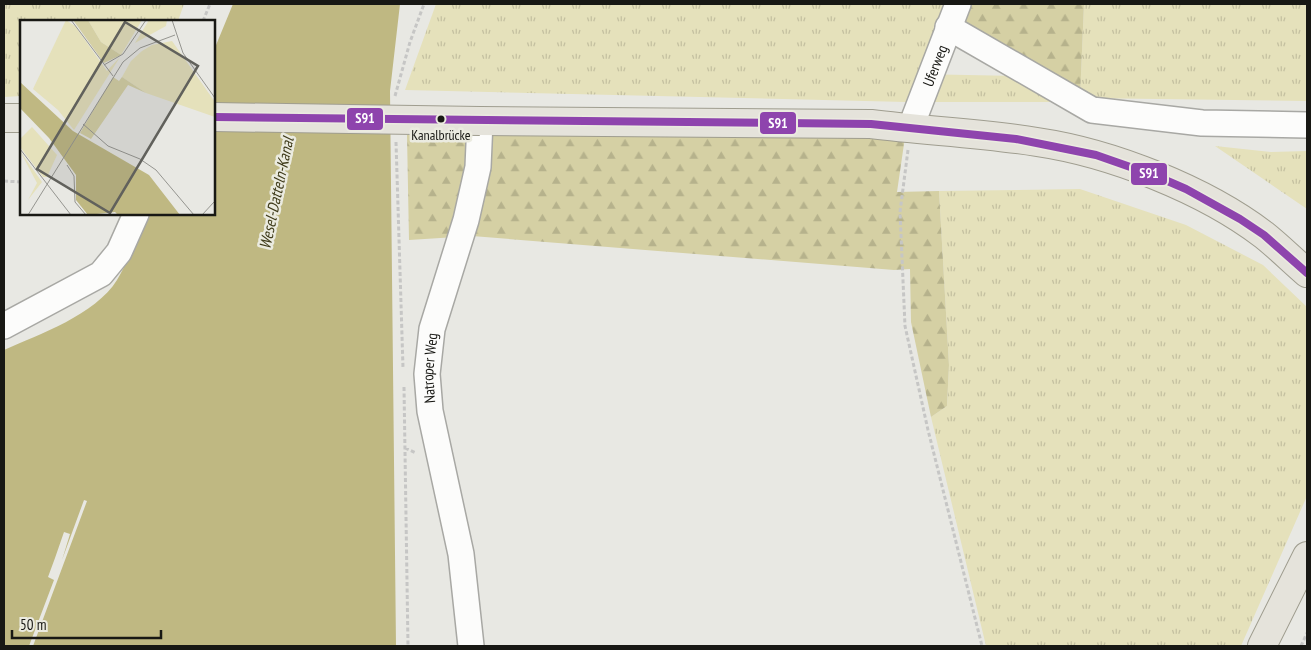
<svg xmlns="http://www.w3.org/2000/svg" width="1311" height="650" viewBox="0 0 1311 650" font-family="'PT Sans Narrow',sans-serif">
<defs>
<pattern id="grass-tufts" width="24" height="20" patternUnits="userSpaceOnUse" patternTransform="scale(1.25)"><rect width="24" height="20" fill="#e5e1bb"/><path d="M3 7l-1-3M5 7V3M7 7l1-3M15 17l-1-3M17 17v-4M19 17l1-3" fill="none" stroke="#c4c0a0"/></pattern>
<pattern id="forest-firs" width="22" height="20" patternUnits="userSpaceOnUse" patternTransform="scale(1.25)"><rect width="22" height="20" fill="#d5d0a4"/><path d="M5 1l3.5 6h-7zM16 11l3.5 6h-7z" fill="#b6b28c"/></pattern>
</defs>
<rect width="100%" height="100%" fill="#e8e8e3"/>
<path fill="url(#grass-tufts)" d="M4,4H184L178,21H21V96L4,97Z
M436,4H947L917,74L1019,76L1058,102H906L405,90Z
M1084,4H1307V101L1080,98Z
M1215,146L1271,152L1307,151V209Z
M1080,189L1186,225L1263,265L1307,307V496L1241,646H986L931,417L947,406L949,365L939,191Z"/>
<path fill="url(#forest-firs)" d="M967,4H1084L1080,98L959,23Z
M407,135L905,137L897,192L939,191L949,365L947,406L931,417L911,322L910,269L894,270L472,236L409,240Z"/>
<path fill="#bfb882" d="M233,4H400L390,91L396,646H4V350C40,334 95,315 117,280C129,260 138,236 147,214H214V50Z"/>
<path fill="#e8e8e3" d="M84,500L87,501L33,646H29L54,580L48,577L55,558L64,532L70,534L62,560Z"/>
<g fill="none" stroke-linecap="round" stroke-linejoin="round">
<g stroke="#a8a8a4" stroke-width="28">
<g id="minor">
<path d="M948,27L1092,110L1202,123L1307,125"/>
<path id="s1" d="M910,129L958,4"/>
<path d="M4,326L101,274L119,252L136,214"/>
<path id="s2" d="M471,646L461,554L430,411L427,374L432,329L466,220L478,167L480,121"/>
</g>
</g>
<g stroke="#9f9d8f" stroke-width="30">
<path id="major" d="M4,118H21
M480,121L871,124C927,131 982,133 1037,142C1112,153 1205,190 1264,235C1279,247 1293,261 1307,273
M1262,646L1307,556"/>
</g>
<path stroke="#c6c6c5" stroke-width="3" stroke-dasharray="4 2.5" stroke-linecap="butt" d="M203,21L210,4
M395,96L410,42L424,4
M396,142L403,368
M908,150L900,212L905,326L928,430L982,646
M4,181L21,182
M404,387L408,646
M405,448L416,453
M1301,646L1307,633"/>
<use href="#minor" stroke="#fcfcfb" stroke-width="25"/>
<use href="#major" stroke="#e5e3db" stroke-width="28"/>
<g stroke="#9f9d8f" stroke-width="30" stroke-linecap="butt">
<path id="major-bridge" d="M214,117L480,121"/>
</g>
<use href="#major-bridge" stroke="#e5e3db" stroke-width="28"/>
<g stroke="#ebebe0" stroke-width="11">
<path id="bus-1" d="M214,117L871,124L1016,139L1096,155L1156,176L1186,189L1240,219L1264,235L1307,273"/>
</g>
<use href="#bus-1" stroke="#8e44ad" stroke-width="8"/>
</g>
<circle fill="#181814" stroke="#ebebe0" stroke-width="2" cx="441" cy="119" r="4.5"/>
<g text-anchor="middle" dominant-baseline="central" stroke-width="5" stroke-linejoin="round" paint-order="stroke">
<g font-size="14" fill="#181814" stroke="#ebebe0">
<text x="441" y="135">Kanalbrücke</text>
</g>
<g font-size="15" fill="#181814" stroke="#ebebe0">
<text stroke="none"><textPath href="#s1" startOffset="68">Uferweg</textPath></text>
<text stroke="none"><textPath href="#s2" startOffset="282">Natroper Weg</textPath></text>
</g>
<g font-size="16" font-style="italic" fill="#3e3a19" stroke="#ebebe0">
<text transform="translate(276 193) rotate(-78)">Wesel-Datteln-Kanal</text>
</g>
</g>
<g transform="translate(20 20)">
<rect width="195" height="195" fill="#e8e8e3"/>
<path d="M46,0L55,6L87,51L100,37L54,110L38,90L13,69ZM68,0H122L101,35L81,22ZM129,0H147L146,6L115,23ZM152,21L195,82V97L126,73L102,57L111,41L122,31L132,25ZM12,107L37,135L27,157H23L0,127V119ZM0,131L22,162L8,180L17,163Z" fill="#e5e1bb"/>
<path d="M53,0H68L81,22L101,35L84,43ZM93,57L99,61L102,57L126,73L108,65L71,119L60,113Z" fill="#d5d0a4"/>
<path d="M0,62L53,111L129,155L160,195H98L95,192L68,195L56,180V155L29,118L0,88Z" fill="#bfb882"/>
<path fill="none" stroke="#959590" stroke-width="1" d="M51,0L93,56M152,0L163,33L195,78M84,45L103,34L126,0M63,104L88,126L120,139L136,150L174,195M0,129L51,195M47,145L54,156L55,182L66,195M8,195L103,42L120,28L155,15M182,195L194,182"/>
<path fill="#61615c" fill-opacity="0.15" stroke="#61615c" stroke-width="2.5" d="M105,2L178,46L90,193L17,149Z"/>
<rect width="195" height="195" fill="none" stroke="#181814" stroke-width="2.5"/>
</g>
<g stroke="#ebebe0" stroke-width="2">
<rect x="346" y="107" width="38" height="24" rx="5" fill="#8e44ad"/>
<rect x="759" y="111" width="38" height="24" rx="5" fill="#8e44ad"/>
<rect x="1130" y="162" width="38" height="24" rx="5" fill="#8e44ad"/>
</g>
<g font-size="14" text-anchor="middle" font-weight="bold" fill="#fff">
<text x="365" y="123">S91</text>
<text x="778" y="128">S91</text>
<text x="1149" y="178">S91</text>
</g>
<rect width="1311" height="650" fill="none" stroke="#181814" stroke-width="10"/>
<path d="M12 630v8h149v-8" fill="none" stroke="#181814" stroke-width="2.5"/>
<text x="20" y="630" font-size="15" fill="#181814" stroke="#ebebe0" stroke-width="4" paint-order="stroke">50 m</text>
</svg>
